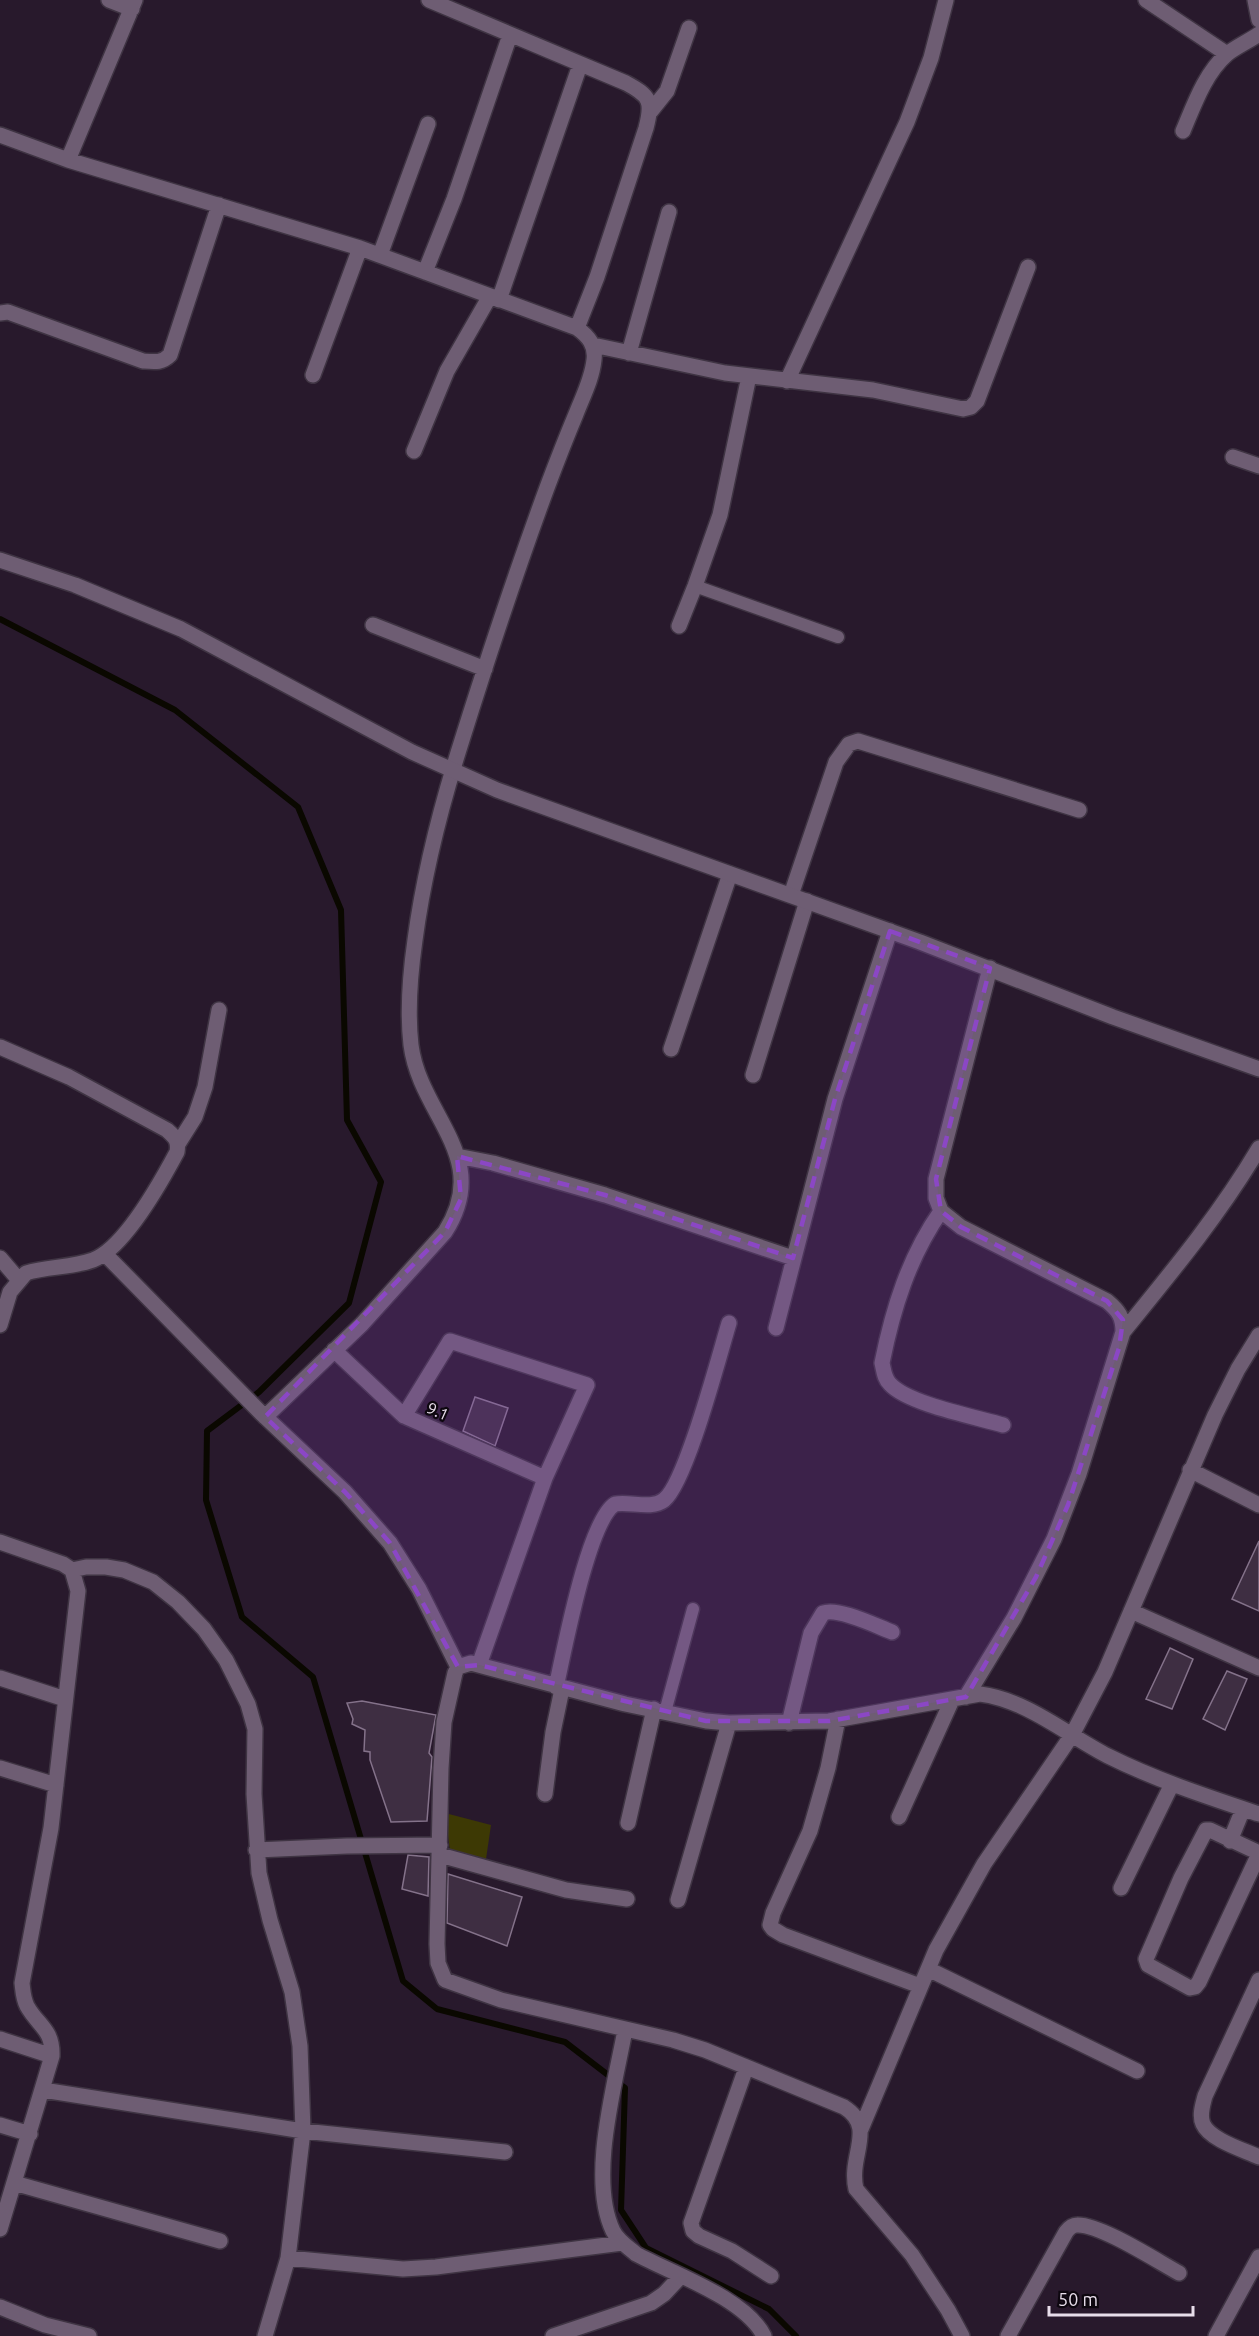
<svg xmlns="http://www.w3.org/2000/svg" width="1259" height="2336" viewBox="0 0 1259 2336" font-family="Ubuntu,sans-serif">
<rect width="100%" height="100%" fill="#28192c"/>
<path fill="#3d3904" d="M445,1813L491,1825L485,1866L451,1858Z"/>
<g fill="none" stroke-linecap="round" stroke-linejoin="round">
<path stroke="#0a0800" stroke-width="6" d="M0,619L175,710L298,807L341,910L347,1120L381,1182L349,1303L259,1392L207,1431L206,1500L242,1617L313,1677L403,1981L437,2009L565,2042L625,2088L621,2210L646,2248L769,2309L796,2336"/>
</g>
<path fill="#3e2e42" stroke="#84728a" stroke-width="1.5" d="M475,1397L508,1408L495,1446L463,1431Z
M1259,1541V1611L1232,1599Z
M1170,1648L1193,1659L1172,1709L1146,1699Z
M1227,1671L1247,1679L1225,1730L1203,1719Z
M362,1701L436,1715L429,1753L432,1757L427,1821L391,1822L370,1760V1752L364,1751L365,1730L352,1724L353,1719L347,1703Z
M408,1855L429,1857L428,1896L402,1889Z
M448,1874L522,1897L507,1946L447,1923Z"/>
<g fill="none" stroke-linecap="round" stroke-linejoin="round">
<g stroke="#3f3443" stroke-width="15">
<path id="service" d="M695,586L838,637
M665,1712L693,1609"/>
</g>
<g stroke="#3f3443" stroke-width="18">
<path id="minor" d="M109,0L132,9
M429,0L626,83C650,96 653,101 646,128L597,277L577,328
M1146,0L1227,54
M1255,0L1259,20
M651,111L667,91L689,28
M1183,131C1194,105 1205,73 1227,54C1236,47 1249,41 1259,34
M0,135L68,160L360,248L577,328C588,336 596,345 594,360C592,379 583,396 576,414C566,438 557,461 548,485C517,569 489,654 462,740C441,806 424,872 415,940C410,975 407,1010 411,1045C420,1116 493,1157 445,1232L362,1324L265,1417
M68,160L135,0
M380,255L428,124
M425,272L454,199L510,35
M499,300L580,65
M0,313L8,312L143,361C155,362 162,363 170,355L219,205
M593,345L725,373L873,390L963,409L971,407L977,401L1028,267
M629,353L669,212
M313,375L360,248
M787,381L907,122L931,58L946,0
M414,451L447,371L490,296
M1233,457L1259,466
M373,625L485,669
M679,626L695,586L720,515L749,376
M791,895L836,762L849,744L858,741L1079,810
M0,1047L69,1077L167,1130C175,1137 179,1141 177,1152C161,1182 124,1248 93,1260C72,1268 47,1266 26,1273L10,1292L0,1325
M671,1049L730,874
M753,1075L807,901
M178,1144L195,1117L205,1087L219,1010
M457,1156L493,1163L605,1195L793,1258
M941,1211C909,1257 893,1308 882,1363C884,1371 884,1378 890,1384C908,1404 976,1417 1003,1425
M105,1254L261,1413L345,1492L390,1543L419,1589L458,1667
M0,1258L18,1279
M776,1328L835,1099L890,931
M1123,1332C1171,1273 1220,1214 1259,1148
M334,1350L404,1416L545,1478
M404,1416L450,1341L587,1385L545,1478L479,1665
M1190,1470L1259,1505
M0,1542L63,1564L72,1570L78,1591L51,1828L22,1983C23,1991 23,1998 27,2006C38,2026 53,2029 52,2056L0,2229
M72,1570L86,1567H106L124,1570L153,1582L178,1602L204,1629L226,1660L248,1704L255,1729L254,1794L259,1873L270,1920L292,1992L300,2046L303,2131L288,2258L265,2336
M1131,1611L1259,1668
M0,1678L65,1699
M556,1687C564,1652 588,1521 615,1504C630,1501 651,1510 664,1500C686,1483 719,1356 729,1323
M966,1697L1014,1618L1054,1539L1079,1474L1123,1332C1123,1317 1119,1311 1107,1301L961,1227L941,1211L936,1198V1179L990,968
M838,1719L828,1768L810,1831L773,1913L770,1925L773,1929L783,1935L920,1986
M789,1723L811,1633L823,1613C838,1607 876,1626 892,1632
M0,1768L56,1785
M545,1794L553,1732L562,1689
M899,1817L952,1700
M628,1823L654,1709
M1206,1830H1210L1255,1851L1257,1858L1199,1982L1195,1987L1190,1988L1148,1965L1146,1959L1181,1878Z
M1230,1841L1243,1809
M256,1850L347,1846L440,1845
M440,1855L566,1890L627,1899
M1121,1888L1172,1784
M678,1900L729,1723
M928,1969L1137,2071
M1259,1980L1205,2096C1203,2104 1199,2115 1203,2124C1210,2140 1244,2150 1259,2157
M625,2030C615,2085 588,2179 613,2231C618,2241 628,2247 636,2254C673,2274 745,2298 764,2336
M0,2039L52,2056
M746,2068L691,2223L693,2231L699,2236L732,2251L771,2276
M43,2090L303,2131L505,2152
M0,2125L30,2134
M861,2129L936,1950L984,1864L1072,1735L1105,1672L1215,1415L1238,1369L1259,1335
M14,2183L220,2241
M288,2258L403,2269L436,2267L622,2243
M0,2307L45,2325L89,2336
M553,2336L651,2303L664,2294L681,2276
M962,2336L948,2310L912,2255L856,2189C848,2155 877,2128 844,2107L705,2050L673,2040L501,2000L445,1980L438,1963L437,1944L441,1768L444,1722L455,1673L458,1667L471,1663L625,1704L706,1721L729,1723L829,1721L980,1694C1027,1700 1067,1735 1108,1756C1156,1780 1208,1797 1259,1814
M1008,2336L1066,2232C1069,2228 1072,2225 1077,2225C1100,2224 1157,2261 1179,2273
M1216,2336L1259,2257"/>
</g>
<g stroke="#3f3443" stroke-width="18">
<path id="secondary" d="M0,560L75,585L181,629L412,752L497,790L920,942L1113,1017L1259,1069"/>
</g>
<use href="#service" stroke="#6e5d73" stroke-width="12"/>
<use href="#minor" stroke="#6e5d73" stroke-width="15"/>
<use href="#secondary" stroke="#6e5d73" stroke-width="15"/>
</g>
<path fill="#8b47c5" fill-opacity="0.2" stroke="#8b47c5" stroke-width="4.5" stroke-dasharray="12 8" stroke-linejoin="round" d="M890,931L990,968L936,1179L941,1211L961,1227L1107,1301L1123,1320L1119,1348L1068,1505L1036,1577L966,1697L829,1721H706L479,1665L458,1667L390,1543L345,1492L265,1417L445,1232L461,1199L457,1156L605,1195L793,1258L835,1099Z"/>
<g text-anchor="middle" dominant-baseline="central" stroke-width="4.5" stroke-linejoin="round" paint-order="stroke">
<g font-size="16" fill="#e7ddea" stroke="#0d070f">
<text transform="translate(438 1411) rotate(24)">9.1</text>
</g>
</g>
<path d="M1049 2306v9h144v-9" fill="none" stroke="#e7ddea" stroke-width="3"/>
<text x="1058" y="2306" font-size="18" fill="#e7ddea" stroke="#0d070f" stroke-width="4.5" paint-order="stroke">50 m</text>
</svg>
